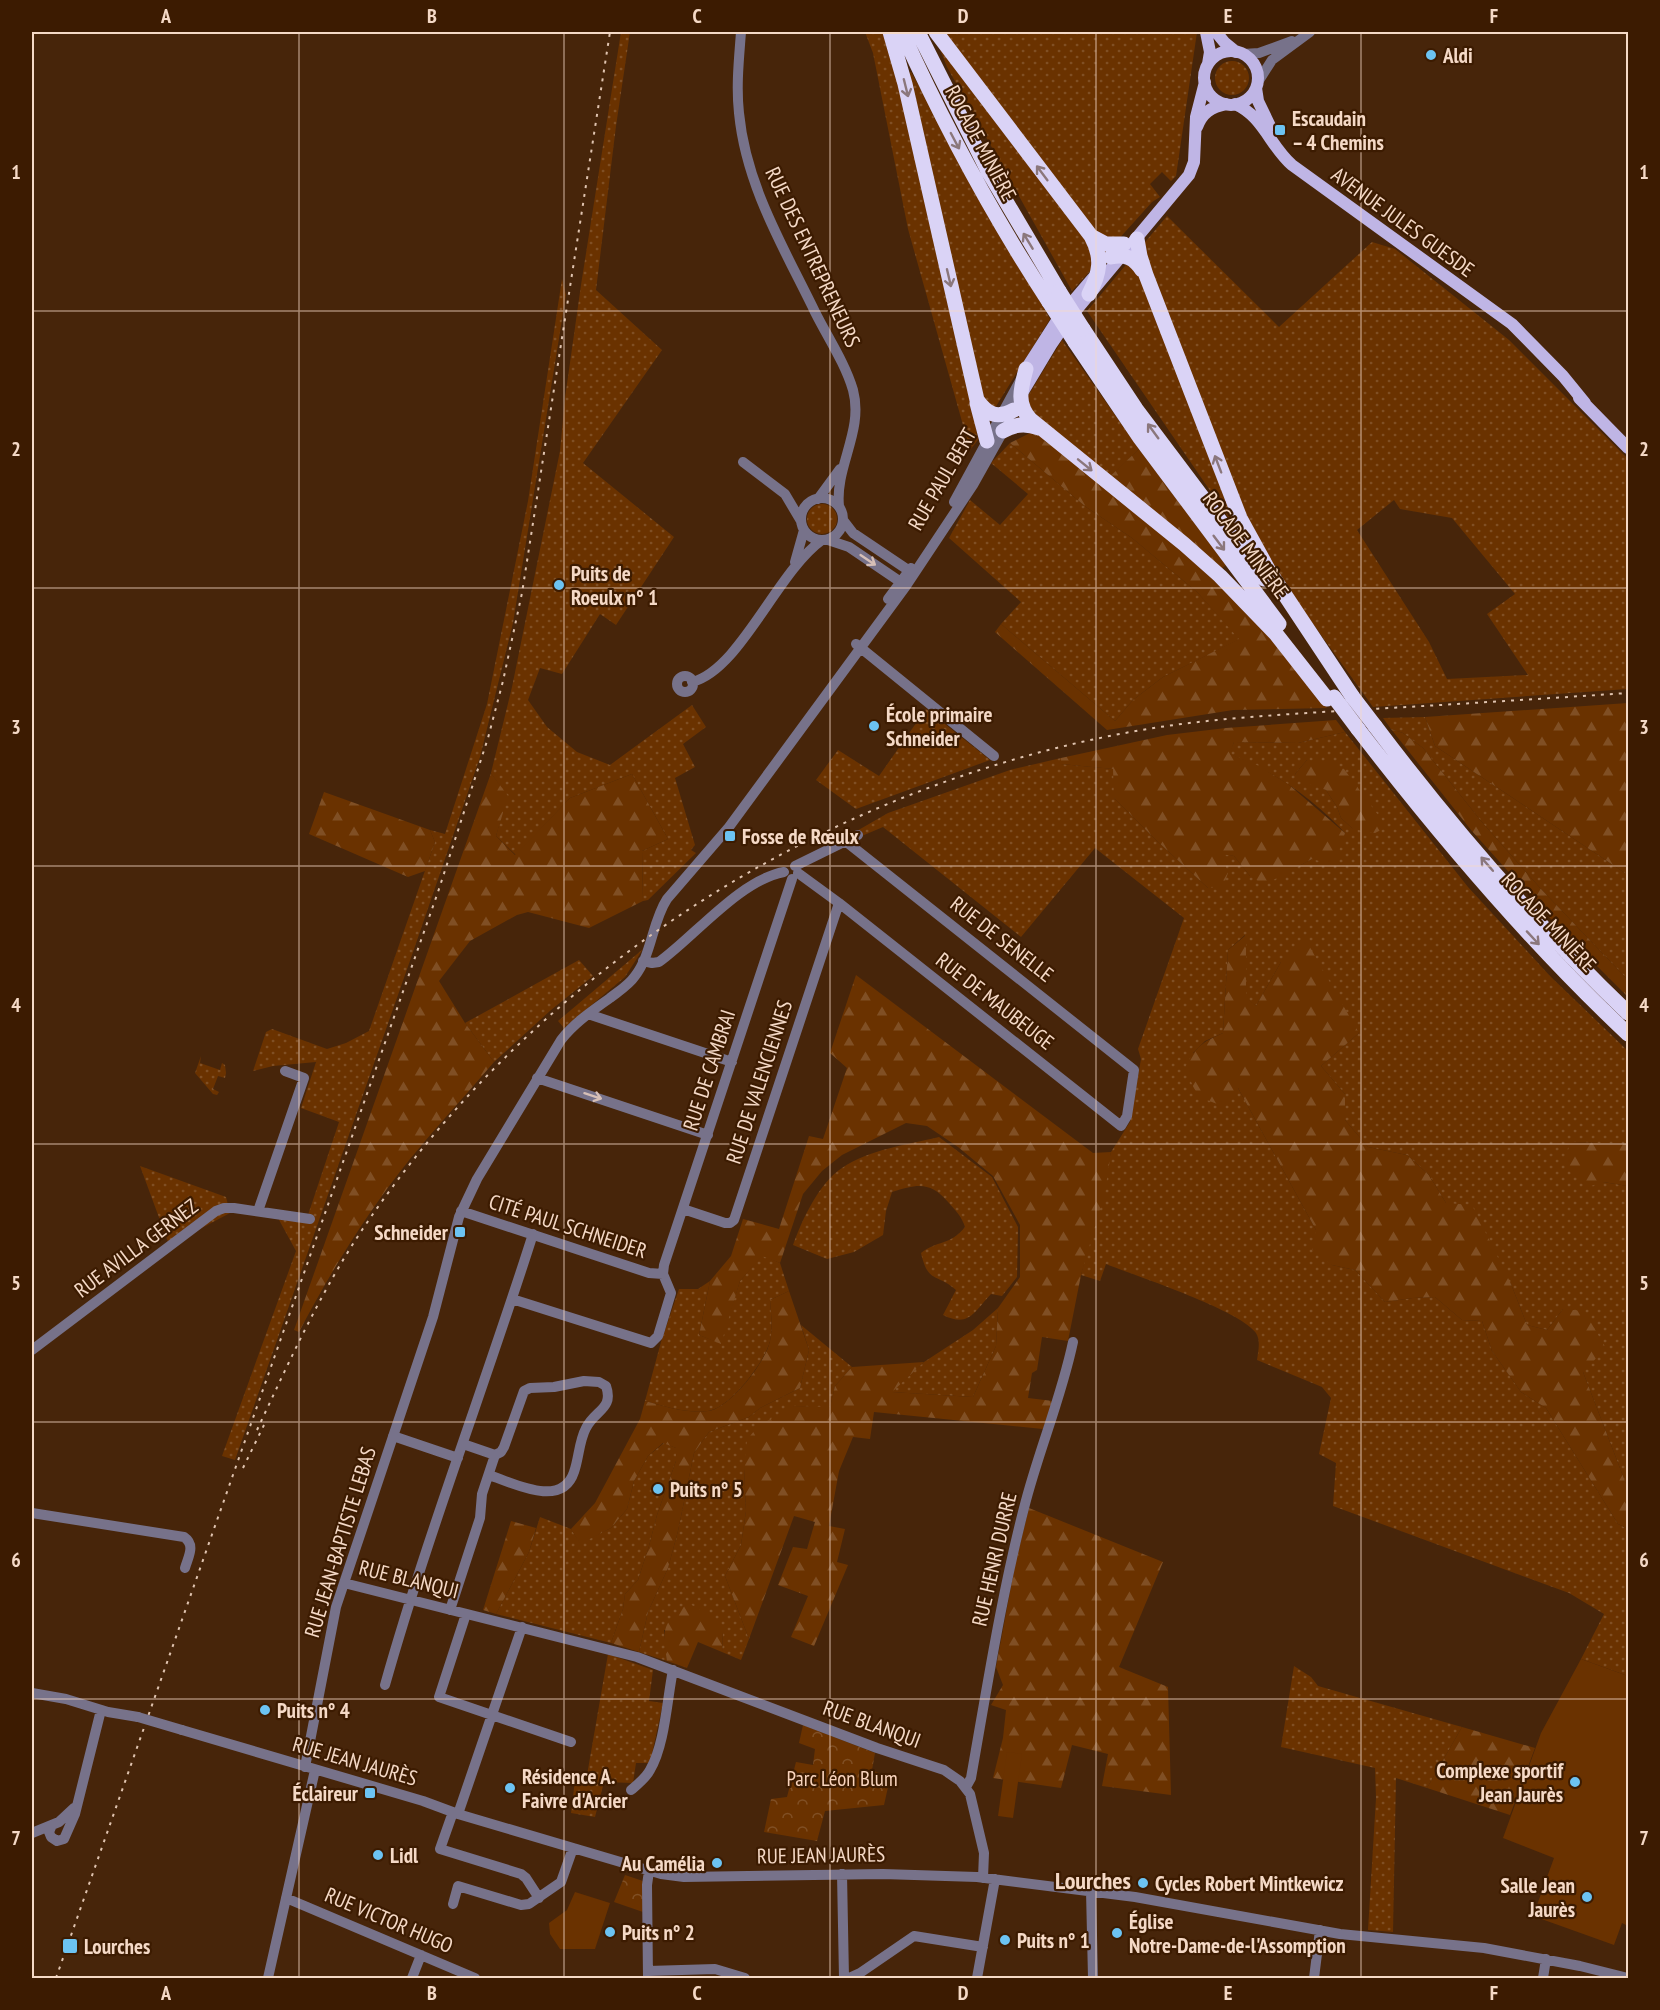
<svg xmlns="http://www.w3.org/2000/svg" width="1660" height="2010" viewBox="0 0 1660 2010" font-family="'PT Sans Narrow',sans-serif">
<defs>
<pattern id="grass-dots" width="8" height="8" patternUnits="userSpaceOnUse" patternTransform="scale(1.5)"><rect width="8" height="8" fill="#6a3200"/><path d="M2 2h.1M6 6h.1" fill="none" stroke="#804f24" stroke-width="1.8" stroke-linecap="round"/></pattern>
<pattern id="forest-firs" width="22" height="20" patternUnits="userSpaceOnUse" patternTransform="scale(1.5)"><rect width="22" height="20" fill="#6a3200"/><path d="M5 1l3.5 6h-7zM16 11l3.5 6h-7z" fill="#804f24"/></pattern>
<pattern id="park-crowns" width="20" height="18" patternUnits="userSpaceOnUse" patternTransform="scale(1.5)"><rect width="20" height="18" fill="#6a3200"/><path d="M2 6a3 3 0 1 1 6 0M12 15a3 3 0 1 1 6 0" fill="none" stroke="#804f24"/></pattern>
</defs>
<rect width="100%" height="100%" fill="#47250a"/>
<path fill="url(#grass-dots)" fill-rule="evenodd" d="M621,32H630L616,126L596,290L662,350L583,463L674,537L616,625L600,614L562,674L540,668L528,700L547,727L577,752L610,765L692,705L706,727L683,744L695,767L675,778L695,845L691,850L696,853L648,900L643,901L642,851L668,839L632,774L570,798L516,855L496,836L507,796L491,773L512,687L560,451L565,398L581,285Z
M865,32H883L896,77L911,72L1050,319L995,408L973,411L978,440L970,450L908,229L873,53Z
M933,32H1197L1176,176L1171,181L1162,172L1150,184L1160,197L1152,202L1072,291L947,67Z
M1215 78a17 17 0 1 1 34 0a17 17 0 1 1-34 0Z
M1167,216L1279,327L1372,242L1395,249L1509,340L1628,459V689L1373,707L1298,603L1269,559L1252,525L1235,527L1087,311ZM1394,500L1400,509L1452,518L1515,594L1487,614L1528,675L1447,679L1429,642L1357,530Z
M562,279L566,295L513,623L480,757L412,955L235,1460L222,1456L296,1251L278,1218L306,1221L339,1122L301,1108L316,1062L273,1066L253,1071L266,1032L272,1029L327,1049L346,1043L369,1031L435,842L430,830L445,834L487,704L528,501Z
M1062,340L1139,449L1102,485L1060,450L1030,433L1028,396Z
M1010,443L1086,507L1132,538L1197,592L1240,639L1163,677L1133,700L1115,721L1001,624L1021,602L949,538L970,500L1000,525L1028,494L991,463Z
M807 519a15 15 0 1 1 30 0a15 15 0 1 1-30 0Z
M926,709L990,760L856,809L816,780L838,750L879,776Z
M1425,717L1435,746L1628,875V980L1541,889L1481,821L1423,748L1403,733L1391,729L1383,718Z
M1345,732L1468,887L1550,976L1628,1051V1144L1571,1142L1603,1182L1628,1186V1489L1583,1372L1563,1309L1547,1330L1527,1325L1511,1284L1446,1203L1429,1175L1407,1155L1368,1147L1345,1120V1094L1321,1066L1359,1033L1281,962L1256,1006L1246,998L1245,935L1228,950L1223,1033L1205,1041L1193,1053L1238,1088L1316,1230L1332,1265L1355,1270L1385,1302L1413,1298L1435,1297L1462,1320L1482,1321L1492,1351L1521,1392L1546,1408L1618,1524L1628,1529V1676L1581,1659L1604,1614L1569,1593L1333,1506L1336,1463L1319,1454L1331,1398L1322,1387L1257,1360C1258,1352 1261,1341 1256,1333C1240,1310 1136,1276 1106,1264L1100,1281L1081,1275L1111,1152L1130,1122L1141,1059L1138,1049L1184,918L1095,848L1021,937L883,827L857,838L855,832L888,813L1010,770L1061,758V764L1114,769V798L1156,840L1208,888L1220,853L1234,856L1250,876L1297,867L1312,859L1345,833C1314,799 1272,770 1229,754L1234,742L1298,743ZM1307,760L1353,829L1341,818L1337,807L1326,790L1295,774Z
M643,949L625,977L564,1028L558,1021Z
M579,960L593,976L551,1010L494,1062L465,1023Z
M201,1056L200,1063L220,1070L222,1063L225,1065L226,1073L225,1078L218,1076L213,1089L219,1092L217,1095L213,1094L195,1073Z
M939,1137L992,1177L1018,1227L1017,1277L1002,1296L991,1294C974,1312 969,1328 943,1315L956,1290C937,1273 928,1284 921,1253C937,1240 950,1246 965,1227C962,1217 956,1211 949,1203C930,1181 918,1184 892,1192L886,1211L883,1235L854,1252L827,1259L793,1245C802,1220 819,1183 842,1168C870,1149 907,1145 939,1137Z
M140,1166L226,1197L230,1213L198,1230L171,1250Z
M762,1255L780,1263L789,1291L770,1300C771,1314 773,1328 770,1341C765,1362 729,1409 708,1411C686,1414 665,1406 645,1401L661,1342L679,1289H698L710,1281L699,1335L720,1343L740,1281Z
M998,1308L996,1346L973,1397L891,1392L924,1362L973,1330Z
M801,1325L852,1367L835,1386L830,1408L794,1406L744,1468L746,1511L741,1545L725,1576L749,1639L741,1660L722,1652L723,1632L664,1630L667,1661L639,1652L648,1612L668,1568L678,1531L694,1453L709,1432L749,1417L760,1408L800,1388L809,1350Z
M664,1443L676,1448V1461L657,1515L649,1546L638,1580L625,1594L623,1609L611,1643L496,1614L529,1552L540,1517L571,1529L580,1543L611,1528L627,1509L634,1481L648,1456Z
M608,1654L653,1670L649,1701L663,1703L650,1763H636L633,1783L604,1782L595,1817L571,1813L575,1780L586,1781Z
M1294,1666L1311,1677L1318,1686L1462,1727L1427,1788L1396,1778L1393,1932L1368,1930L1376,1798L1375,1768L1281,1747Z"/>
<path fill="url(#forest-firs)" d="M1030,433L1060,450L1102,484L1139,449L1226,565L1213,576L1250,613L1327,708L1233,710L1107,730L995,632L1001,624L1115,721L1133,700L1163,677L1239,639L1197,592L1132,538L1086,507L1010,443Z
M1628,703V875L1435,746L1425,717Z
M1336,720L1345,732L1298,743L1234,742L1230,754L1257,765L1288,784L1345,833L1334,865L1312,859L1264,885L1250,876L1234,856L1221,854L1228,873L1223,887L1208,888L1156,840L1114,798L1113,769L1061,764V758L1167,735L1226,728Z
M1391,729L1403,733L1423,748L1481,821L1541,889L1628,980V997L1558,927L1471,830Z
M1307,760L1331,763L1344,769L1387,827L1375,833L1353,829L1341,818L1337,807L1326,790L1306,783L1295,774Z
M491,773L508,796L496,836L515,855L570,798L632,774L668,839L642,851L643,901L589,928L528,912L517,915L470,941L439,981L465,1023L494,1062C466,1095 437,1126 410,1159C366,1214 331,1271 299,1332L294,1330Z
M324,792L430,830L435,842L425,871L408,877L309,834Z
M1246,935V997L1256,1006L1281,962L1304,937L1359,1033L1321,1066L1345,1094V1120L1368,1147L1407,1155L1429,1175L1446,1203L1472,1205L1511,1284L1527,1325L1547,1330L1563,1309L1584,1311L1606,1348L1583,1372L1628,1489V1529L1618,1524L1546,1408L1521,1392L1492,1351L1482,1321L1462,1320L1435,1297L1413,1298L1385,1302L1355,1270L1332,1265L1312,1249L1316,1230L1238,1088L1220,1105C1194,1096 1194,1091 1186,1066C1196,1046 1203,1042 1223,1033L1228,950Z
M856,975L1093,1153L1111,1152L1105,1192L1081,1275L1068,1341L1042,1337L1037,1370L1032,1373L1028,1398L1053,1401L1043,1429L874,1412L870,1439L853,1437L839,1471L829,1526L845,1529L837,1562L848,1565L814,1646L791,1637L808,1596L778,1585L793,1547L807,1549L815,1522L794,1516L749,1639L725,1576L741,1545L746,1511L744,1468L747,1440L758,1426L794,1406L830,1407L835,1386L852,1367L924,1362L892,1392L973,1397L996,1346L998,1308L1020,1277V1225L993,1176L958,1147L927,1126L906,1123L842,1155L822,1171L803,1194L780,1263L762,1256L740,1281L721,1344L699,1335L710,1281L731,1256L743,1219L779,1229L809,1136L823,1139L847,1068L830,1053Z
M1571,1142L1628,1144V1186L1603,1182L1591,1186L1570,1172L1565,1158Z
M789,1291L809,1350L800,1388L760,1408L749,1417L709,1432L694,1453L678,1531L668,1568L648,1612L639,1652L611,1643L623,1609L625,1594L638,1580L649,1546L657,1515L676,1461V1448L663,1443L648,1456L634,1481L627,1509L611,1528L580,1544L571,1529L595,1503L640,1419L645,1401C665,1406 686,1414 708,1411C729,1409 766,1362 770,1341C773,1327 771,1314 770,1300Z
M1029,1508L1163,1562L1119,1667L1168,1687L1171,1795L1102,1786L1108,1754L1072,1745L1061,1788L993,1778L1003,1738L1006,1710L991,1705L1003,1685L996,1667L1015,1565Z
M511,1521L536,1528L529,1552L496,1614L483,1610Z
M688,1603L715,1618L723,1632L722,1652L698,1642L687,1668L667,1661C662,1629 662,1624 688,1603Z
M1462,1727L1535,1748L1510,1815L1427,1788Z"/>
<path fill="url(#park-crowns)" d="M803,1725L875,1753L872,1770L890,1778L884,1805L825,1811L817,1841L764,1832L771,1799L787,1797L796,1762L813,1765L815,1749L799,1743Z
M625,1875L643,1881V1912L614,1902Z"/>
<path fill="#6a3200" d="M1581,1659L1628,1676V1918L1626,1925L1622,1923L1614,1945L1533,1916L1554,1858L1503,1838L1541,1733Z
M1007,1752L1022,1754L1013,1818L998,1816Z
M575,1892L610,1903L595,1949H560L550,1934L549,1923L567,1910Z"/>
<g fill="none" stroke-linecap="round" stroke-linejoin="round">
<path stroke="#77728a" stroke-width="10" d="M741,32C739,59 736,86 739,113C746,186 784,248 815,312C828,338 845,363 853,390C864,431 835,466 839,506
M1243,54L1259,53L1292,41
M1258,82L1272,60L1310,32
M743,462L785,494L801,521
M801 519a21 21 0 1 1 42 0a21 21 0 1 1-42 0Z
M818,499L840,469
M954,502L1021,379
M843,520L853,533L914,574
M828,540L849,547L905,585
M795,562L804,530
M888,599L911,568
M856,644L994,756
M677 684a8 8 0 1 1 16 0a8 8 0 1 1-16 0Z
M692,682C740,670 777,572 822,540
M795,866L858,835
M798,873L839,903L1121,1126L1127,1116L1134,1070L844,840
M643,961L652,963L659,962C695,936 740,880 784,872
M588,1014L732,1062
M537,1078L708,1135
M683,1209L725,1223H730L734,1220L839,903
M258,1211L304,1078L285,1071
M461,1211L649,1273L663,1274
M663,1274L664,1265L792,879
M512,1299L651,1343L658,1336L671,1293L663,1274
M32,1350L216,1211L224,1208H234L310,1219
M393,1436L458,1458
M463,1444L495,1455
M32,1513L184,1537C196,1545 188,1557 185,1568
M344,1583L637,1657L877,1748L944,1770L960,1781L970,1794L984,1853L983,1878
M450,1610L480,1518L482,1494L495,1455L501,1452L504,1447L524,1391L530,1388L554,1387L584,1381L599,1382L606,1386C614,1409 595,1410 586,1428C579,1441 579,1458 574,1472C562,1509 513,1483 489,1475
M466,1614L439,1697L571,1742
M385,1685C428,1533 485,1385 533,1234
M32,1693L66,1699L108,1712L138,1717
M182,1730L423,1801L458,1814L661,1874L684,1877L883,1874L977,1877L1135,1897L1340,1934L1484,1948L1580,1966L1628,1978
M305,1767L336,1607L433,1317L459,1217L477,1179L561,1040C574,1023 592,1011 610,998C619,991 629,985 635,976C652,954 652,922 667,899L729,827L906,586L973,485L1006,426
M966,1787L971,1778C987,1688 1001,1597 1024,1508C1038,1452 1061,1399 1073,1342
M631,1790C638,1784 646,1778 650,1770C665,1745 667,1699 673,1670
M453,1812L440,1849L521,1874L526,1878L539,1898
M458,1814L522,1627
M52,1825L49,1832L51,1837L57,1841L64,1839L75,1814L101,1710
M32,1833L59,1822L74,1808
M842,1874L844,1978
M1091,1891L1093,1978
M286,1898L475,1978
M453,1904L458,1886L521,1905L529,1904L561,1882L573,1848
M648,1971L715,1969L745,1978
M268,1978L315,1770
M412,1978L421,1955
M648,1978L647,1885L649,1871
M849,1978L860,1973L914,1936L983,1947
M977,1978L995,1879
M1314,1978L1320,1930
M1543,1978L1546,1959"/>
<path stroke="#bfb5e5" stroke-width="12" d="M1206,32L1210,52L1208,64
M1216,32L1225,43L1236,52
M1204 78a27 27 0 1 1 54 0a27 27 0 1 1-54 0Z
M1256,88L1258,101L1270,126
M1235,104C1263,116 1270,146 1292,165L1512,324L1563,376L1585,403
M1197,127C1202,113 1211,107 1226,104
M1026,369L1058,319L1093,278
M1024,390L1051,345L1068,320L1189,175L1194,162L1196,117L1205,82
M1579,398L1628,448"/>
<path stroke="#dad3f6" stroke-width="15" d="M890,32L905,84L977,400C988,415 997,419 1014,410
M902,32C944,125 993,216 1049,302
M918,32L988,171L1059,291
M936,32L1091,236C1103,258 1100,273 1089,294
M1091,236L1106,244H1124
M1137,239L1140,256L1146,275L1240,518L1269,571L1352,696
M1111,257C1126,254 1134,258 1142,270
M1083,329L1136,409L1264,579
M1075,342L1140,438L1279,624
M1026,369C1021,388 1016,403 1030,419L1184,544L1220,576L1276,634L1327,699
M977,403L987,441
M1003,431C1014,424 1026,423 1039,428
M1375,726C1452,828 1536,925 1628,1013
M1358,729C1441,837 1529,941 1628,1034"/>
<path stroke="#e0c4b0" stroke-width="2" stroke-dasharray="3 6" stroke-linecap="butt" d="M257,1430C289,1362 320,1293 362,1230C538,968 826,786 1136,731C1208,718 1280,715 1353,710C1445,705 1537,699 1628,693
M243,1468L264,1425
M56,1978L438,892L488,738L503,681L522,593L610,32"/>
<path stroke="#77728a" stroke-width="10" d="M138,1717L182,1730"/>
<path stroke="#dad3f6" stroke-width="15" d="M1059,291L1083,329
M1049,302L1075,342
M1352,696L1375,726
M1334,697L1358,729"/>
</g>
<defs><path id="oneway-shaft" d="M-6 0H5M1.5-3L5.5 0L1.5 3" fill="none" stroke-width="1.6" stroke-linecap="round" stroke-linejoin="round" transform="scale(1.5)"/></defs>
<g stroke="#8b777c">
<use href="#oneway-shaft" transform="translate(906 88) rotate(76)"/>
<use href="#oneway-shaft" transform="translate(955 141) rotate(62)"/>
<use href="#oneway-shaft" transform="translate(1042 173) rotate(-127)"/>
<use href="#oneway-shaft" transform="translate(1028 241) rotate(-121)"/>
<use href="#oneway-shaft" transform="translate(949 278) rotate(77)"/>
<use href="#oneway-shaft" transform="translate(1153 431) rotate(-126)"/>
<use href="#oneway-shaft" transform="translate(1218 464) rotate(-111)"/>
<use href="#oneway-shaft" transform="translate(1085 465) rotate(39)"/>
<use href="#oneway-shaft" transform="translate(1219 543) rotate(53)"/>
<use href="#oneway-shaft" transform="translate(1487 864) rotate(-131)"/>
<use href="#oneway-shaft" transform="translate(1533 938) rotate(47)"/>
</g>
<g stroke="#d6bfb7">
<use href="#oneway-shaft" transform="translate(868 560) rotate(34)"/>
<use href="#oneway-shaft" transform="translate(593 1096) rotate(18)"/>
</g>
<path fill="none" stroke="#f5d9c6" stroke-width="1.5" stroke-opacity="0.55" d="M299,32V1978M564,32V1978M830,32V1978M1096,32V1978M1361,32V1978M32,311H1628M32,588H1628M32,866H1628M32,1144H1628M32,1422H1628M32,1699H1628"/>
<g fill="#6cc3f2" stroke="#3c1b01" stroke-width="2">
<circle cx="1431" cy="55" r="6"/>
<rect x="1274" y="124" width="12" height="12" rx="3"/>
<circle cx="559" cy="585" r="6"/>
<circle cx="874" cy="726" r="6"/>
<rect x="724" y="830" width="12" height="12" rx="3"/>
<rect x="454" y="1226" width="12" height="12" rx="3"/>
<circle cx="658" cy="1489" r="6"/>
<circle cx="265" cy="1710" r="6"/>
<circle cx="1575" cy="1782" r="6"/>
<circle cx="510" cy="1788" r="6"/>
<rect x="364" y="1787" width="12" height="12" rx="3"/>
<circle cx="378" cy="1855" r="6"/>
<circle cx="717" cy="1863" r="6"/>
<circle cx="1143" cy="1883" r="6"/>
<circle cx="1587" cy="1897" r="6"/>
<circle cx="610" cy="1932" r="6"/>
<circle cx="1117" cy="1933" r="6"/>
<circle cx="1005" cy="1940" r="6"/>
<rect x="62" y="1938" width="16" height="16" rx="3"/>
</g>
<g text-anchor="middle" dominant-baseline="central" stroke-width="4.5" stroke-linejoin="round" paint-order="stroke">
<g font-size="21" font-weight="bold" fill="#f5d9c6" stroke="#3c1b01" text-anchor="start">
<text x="1443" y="55">Aldi</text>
<text x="1292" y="118">Escaudain<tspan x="1292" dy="24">– 4 Chemins</tspan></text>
<text x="571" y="573">Puits de<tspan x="571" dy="24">Roeulx n° 1</tspan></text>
<text x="886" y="714">École primaire<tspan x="886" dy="24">Schneider</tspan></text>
<text x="742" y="836">Fosse de Rœulx</text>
<text x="448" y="1232" text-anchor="end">Schneider</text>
<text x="670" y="1489">Puits n° 5</text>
<text x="277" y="1710">Puits n° 4</text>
<text x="1563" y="1770" text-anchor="end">Complexe sportif<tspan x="1563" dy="24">Jean Jaurès</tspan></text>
<text x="522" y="1776">Résidence A.<tspan x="522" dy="24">Faivre d'Arcier</tspan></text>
<text x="358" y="1793" text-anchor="end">Éclaireur</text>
<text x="390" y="1855">Lidl</text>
<text x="705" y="1863" text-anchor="end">Au Camélia</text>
<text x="1155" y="1883">Cycles Robert Mintkewicz</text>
<text x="1575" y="1885" text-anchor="end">Salle Jean<tspan x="1575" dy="24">Jaurès</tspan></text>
<text x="1129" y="1921">Église<tspan x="1129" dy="24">Notre-Dame-de-l'Assomption</tspan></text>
<text x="622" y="1932">Puits n° 2</text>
<text x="1017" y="1940">Puits n° 1</text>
<text x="84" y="1946">Lourches</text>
</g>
<g font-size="21" fill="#f5d9c6" stroke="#3c1b01">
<text transform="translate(981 143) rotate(62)">ROCADE MINIÈRE</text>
<text transform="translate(1403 222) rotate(36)">AVENUE JULES GUESDE</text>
<text transform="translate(813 257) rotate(65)">RUE DES ENTREPRENEURS</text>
<text transform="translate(942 479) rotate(-60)">RUE PAUL BERT</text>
<text transform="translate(1246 545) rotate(53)">ROCADE MINIÈRE</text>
<text transform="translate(1549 922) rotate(47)">ROCADE MINIÈRE</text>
<text transform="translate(1002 939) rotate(38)">RUE DE SENELLE</text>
<text transform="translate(995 1001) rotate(38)">RUE DE MAUBEUGE</text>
<text transform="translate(709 1070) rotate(-72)">RUE DE CAMBRAI</text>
<text transform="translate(759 1082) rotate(-72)">RUE DE VALENCIENNES</text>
<text transform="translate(568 1226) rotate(18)">CITÉ PAUL SCHNEIDER</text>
<text transform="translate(136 1248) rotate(-37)">RUE AVILLA GERNEZ</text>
<text transform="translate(340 1542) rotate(-73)">RUE JEAN-BAPTISTE LEBAS</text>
<text transform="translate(994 1559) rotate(-77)">RUE HENRI DURRE</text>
<text transform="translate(409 1579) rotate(14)">RUE BLANQUI</text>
<text transform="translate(872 1724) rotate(20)">RUE BLANQUI</text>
<text transform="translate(355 1761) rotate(16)">RUE JEAN JAURÈS</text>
<text transform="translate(821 1855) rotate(-1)">RUE JEAN JAURÈS</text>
<text transform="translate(389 1920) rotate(23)">RUE VICTOR HUGO</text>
</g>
<g font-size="21" fill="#f9d4bd" stroke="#3c1b01">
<text x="842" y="1778">Parc Léon Blum</text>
</g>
<g font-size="24" font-weight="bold" fill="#f5d9c6" stroke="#3c1b01">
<text x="1093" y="1880">Lourches</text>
</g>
</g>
<rect width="1660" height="2010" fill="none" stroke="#3c1b01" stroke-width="66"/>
<rect x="33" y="33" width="1594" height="1944" fill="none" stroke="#f5d9c6" stroke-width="2"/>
<g font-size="20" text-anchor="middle" font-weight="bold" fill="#f5d9c6">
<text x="166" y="23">A</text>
<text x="432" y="23">B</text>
<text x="697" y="23">C</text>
<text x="963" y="23">D</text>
<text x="1228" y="23">E</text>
<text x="1494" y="23">F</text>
<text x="16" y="179">1</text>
<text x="1644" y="179">1</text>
<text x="16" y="456">2</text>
<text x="1644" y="456">2</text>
<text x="16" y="734">3</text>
<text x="1644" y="734">3</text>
<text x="16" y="1012">4</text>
<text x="1644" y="1012">4</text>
<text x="16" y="1290">5</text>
<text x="1644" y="1290">5</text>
<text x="16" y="1567">6</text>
<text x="1644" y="1567">6</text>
<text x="16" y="1845">7</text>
<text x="1644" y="1845">7</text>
<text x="166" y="2000">A</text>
<text x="432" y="2000">B</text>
<text x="697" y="2000">C</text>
<text x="963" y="2000">D</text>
<text x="1228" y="2000">E</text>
<text x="1494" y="2000">F</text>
</g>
</svg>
